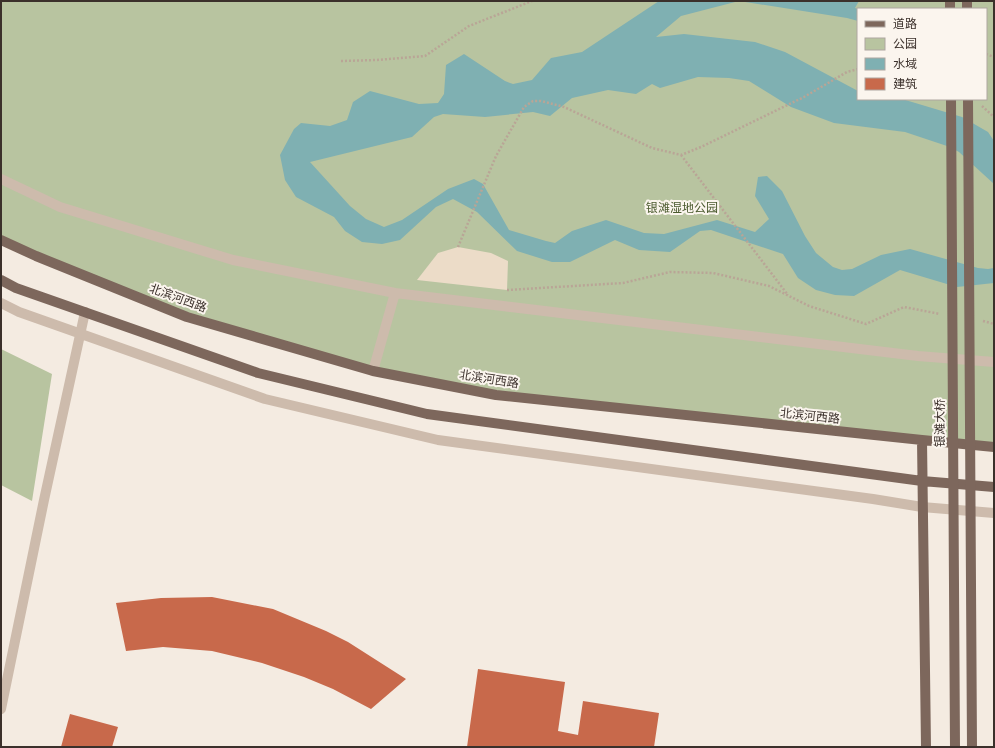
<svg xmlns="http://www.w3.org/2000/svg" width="995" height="748" viewBox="0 0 995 748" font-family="'Varela Round','Noto Sans SC',sans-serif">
<rect width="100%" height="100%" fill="#f4ebe1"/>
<path fill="#b8c4a0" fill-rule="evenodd" d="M1,1H994V448L496,395L373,371L187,317L1,240ZM858,9H986V99H858Z
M1,349L52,374L32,501L1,485Z"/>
<path fill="#ecdcc8" d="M458,247L491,253L508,261L507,290L417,280L438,253Z"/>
<path fill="#7fb0b2" d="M659,1H859L855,8L858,9V21L847,18L739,1L681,16L656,37L684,34L755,42L785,52L858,91V99H902L962,117L988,132L994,141V184L959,152L950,147L905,132L834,123L791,107L749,81L729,78L698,77L660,88L652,84L636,94L608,90L572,98L550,116L533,112L485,117L443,114L434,117L412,137L310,162L350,206L366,219L384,227L402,220L448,189L474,179L483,184L509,230L546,241L555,243L572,231L606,220L644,233L664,234L717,220L755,232L769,219L755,196L758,177L767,176L782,191L805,236L816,253L833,267L842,270L852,269L881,255L910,249L978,268L988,269L994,268V283L957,287L900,270L854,296L835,295L816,290L798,278L783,254L711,230L700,231L670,252L639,250L615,240L570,262H552L517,251L477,212L453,199L436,207L400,240L382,244L362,242L345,231L334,217L296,197L285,180L280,155L294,129L301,123L330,126L347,120L353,102L370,91L419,104L438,103L444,94L446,65L464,54L505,81L513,84L532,80L551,58L582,52Z"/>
<path fill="#c8694b" d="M212,597L273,609L326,631L348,642L406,679L371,709L333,689L304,677L262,663L212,651L163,647L126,651L116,603L161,598Z
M478,669L565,682L558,731L578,735L583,701L659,713L654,747H467Z
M70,714L118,727L112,747H61Z"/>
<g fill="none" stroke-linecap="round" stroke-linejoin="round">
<path stroke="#b9a596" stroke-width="2.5" stroke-dasharray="2 2" stroke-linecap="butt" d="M986,54L994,57
M341,61L377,60L425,56L469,26L532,1
M982,106L994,117
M681,155L788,295
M458,247L496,156L524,107L533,101H541L564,107L652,148L681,155L701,147L804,97L847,72L858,69
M507,290L623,283L670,272L713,273L769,286L809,306L866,324L904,307L940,314
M983,321L994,324"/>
<path stroke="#cdbbac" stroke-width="10" d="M1,179L60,207L233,260L395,293L918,356L994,362
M1,303L19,312L265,399L438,440L873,499L922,507L994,513
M373,371L395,293
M1,709L44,500L85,312"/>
<path stroke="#7d675c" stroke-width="10" d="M950,1V9
M967,1V9
M1,240L36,256L187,317L373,371L496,395L922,440L994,447
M1,280L16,288L258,373L427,414L922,481L994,487
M922,440L926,747"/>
<path stroke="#7d675c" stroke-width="10" d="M951,99L955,747
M968,99L972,747"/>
</g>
<g text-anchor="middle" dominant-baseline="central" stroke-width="4" stroke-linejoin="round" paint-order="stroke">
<g font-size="12" fill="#4a5a2e" stroke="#fbf5ee">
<text x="682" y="208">银滩湿地公园</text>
</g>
<g font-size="12" fill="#3b302b" stroke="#fbf5ee">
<text transform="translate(178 298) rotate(20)">北滨河西路</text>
<text transform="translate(489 379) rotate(9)">北滨河西路</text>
<text transform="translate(810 416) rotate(6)">北滨河西路</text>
<text transform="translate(940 423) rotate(-90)">银滩大桥</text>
</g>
</g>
<rect width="995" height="748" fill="none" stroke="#3b302b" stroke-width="4"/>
<rect x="857" y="8" width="130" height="92" fill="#fbf5ee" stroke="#aea6a0"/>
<rect x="865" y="21" width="20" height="6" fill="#7d675c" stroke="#aea6a0"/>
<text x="893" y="28" font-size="12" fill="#3b302b">道路</text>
<rect x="865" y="38" width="20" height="12" fill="#b8c4a0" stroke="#aea6a0"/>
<text x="893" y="48" font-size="12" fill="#3b302b">公园</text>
<rect x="865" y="58" width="20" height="12" fill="#7fb0b2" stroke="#aea6a0"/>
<text x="893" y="68" font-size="12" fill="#3b302b">水域</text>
<rect x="865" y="78" width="20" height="12" fill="#c8694b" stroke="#aea6a0"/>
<text x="893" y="88" font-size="12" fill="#3b302b">建筑</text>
</svg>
